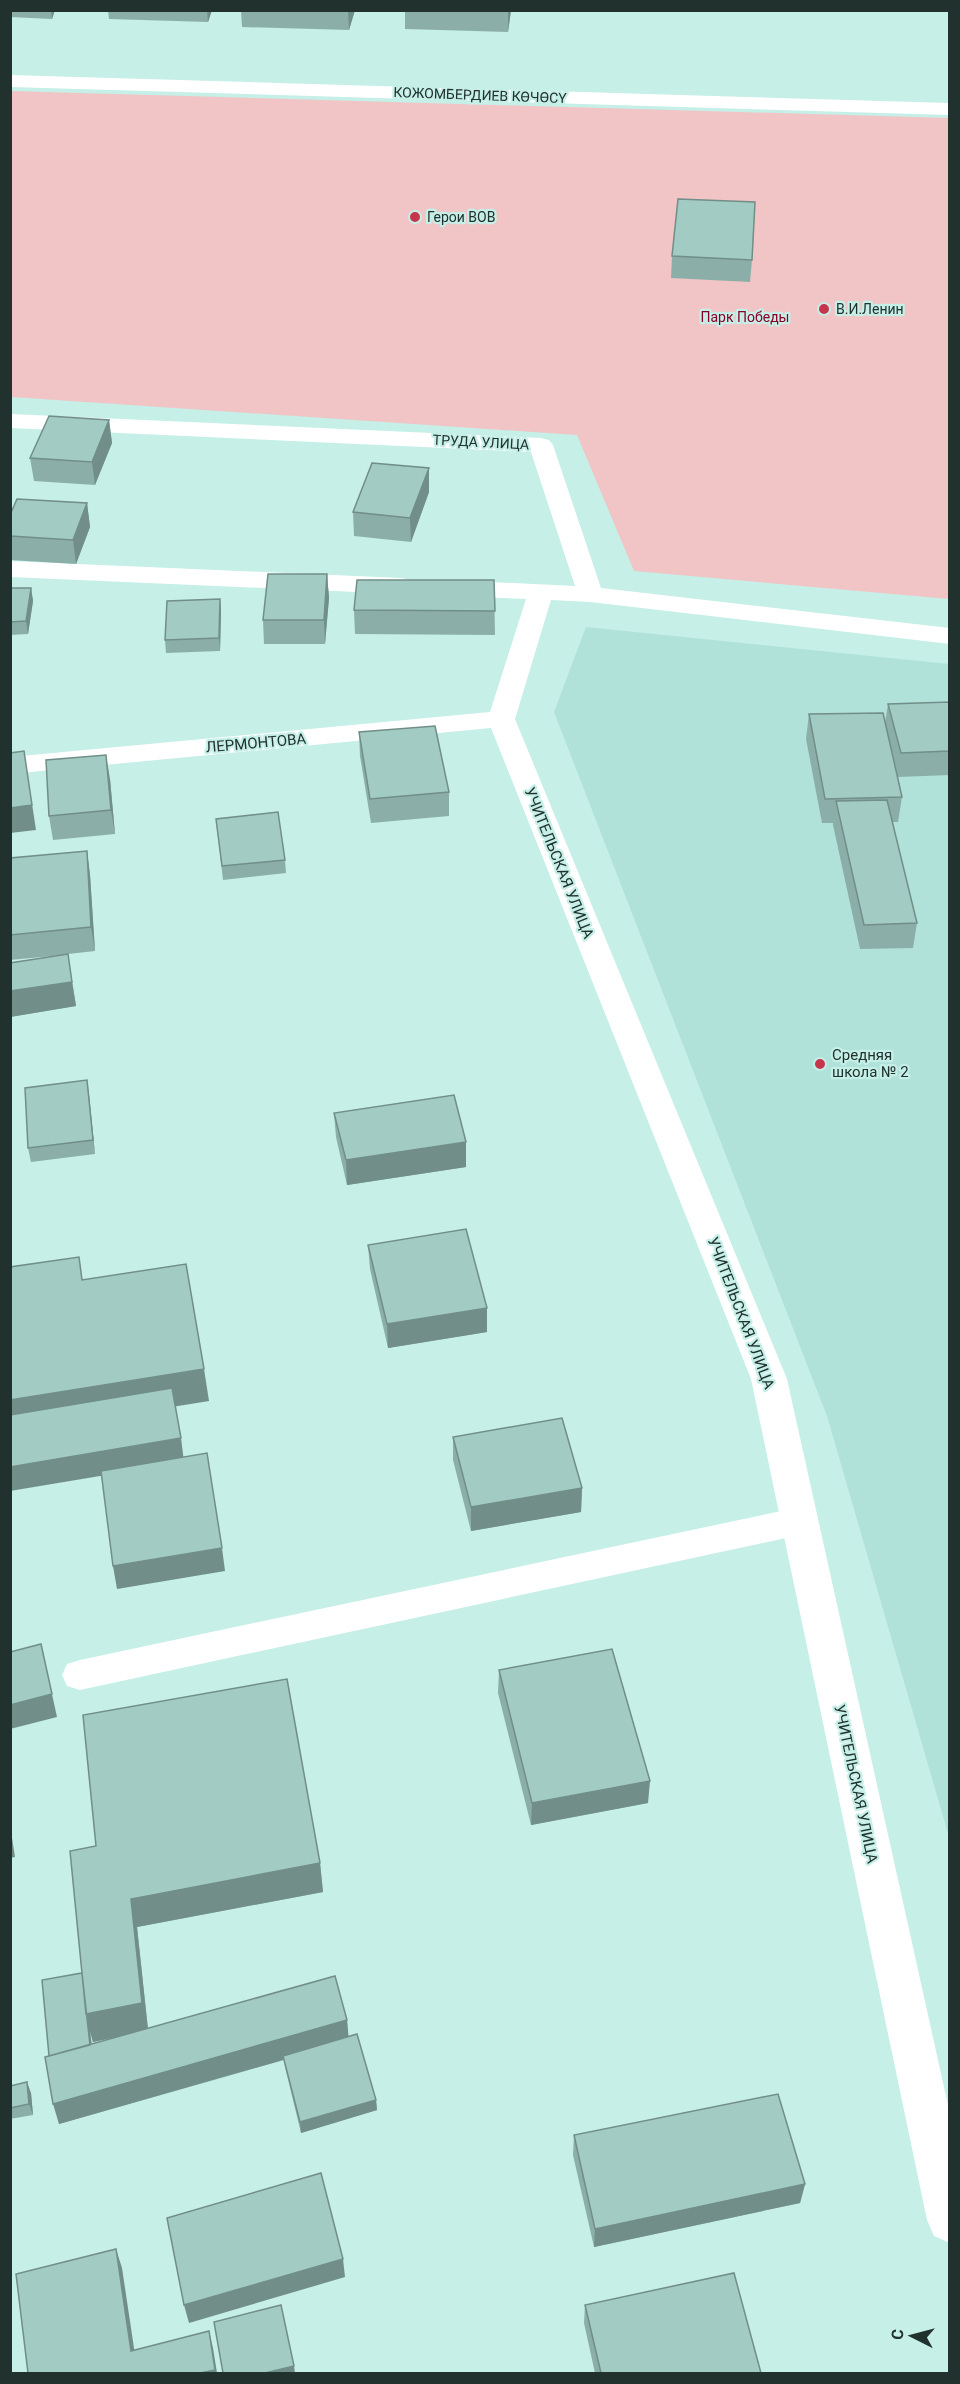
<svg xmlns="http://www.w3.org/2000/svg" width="960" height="2384" viewBox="0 0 960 2384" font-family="Roboto,sans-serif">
<rect width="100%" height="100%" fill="#c5efe7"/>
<path fill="#b0e2da" d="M586,627L949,664V1837L827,1416L554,712Z"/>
<path fill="#f1c5c6" d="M10,91L949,118V599L634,571L577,435L11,397Z"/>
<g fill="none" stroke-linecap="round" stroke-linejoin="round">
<path fill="#fff" fill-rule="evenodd" d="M800,1507L812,1511L817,1521L812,1531L800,1535L80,1690L67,1686L62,1675L67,1664L80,1660Z"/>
<path fill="#fff" fill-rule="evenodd" d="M10,414L541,438L549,440L553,445L601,588L950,628V644L590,602L551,600L515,719L787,1379L950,2114V2243L934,2236L927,2220L751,1379L491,728L10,774V757L490,712L526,599L450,596L441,593L437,588L441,583L450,580L575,586L531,452L10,428Z
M10,561L402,578L411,581L415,586L411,591L402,594L10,577Z"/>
<path fill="#fff" fill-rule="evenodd" d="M10,75L950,103V115L10,87Z"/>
</g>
<path fill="#8bafa8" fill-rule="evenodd" d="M10,10H55L52,19L10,17Z
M108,10H212L208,22L109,19Z
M241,10H355L349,30L242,27Z
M405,10H511L508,32L405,29Z
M672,256L752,260L750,282L671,278Z
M109,420L112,443L95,485L34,481L30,458Z
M429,492L411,542L354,536L353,512Z
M10,501L12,511L87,503L90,527L76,564L10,560Z
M327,574L329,598L325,644H264L263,620Z
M494,580L495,635L355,634L354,610Z
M10,588H31L33,601L28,634L10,635Z
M220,599L221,612L220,651L166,653L165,640Z
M950,702V775L898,777L902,797L898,822H892L917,923L913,948L860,949L833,825V823H822L806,739L809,714L885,723L888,704Z
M359,732L449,792V816L371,823L360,756Z
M110,779L115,834L53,840L49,816Z
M216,819L285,860L286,873L223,880Z
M87,851L90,875L95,951L68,954L76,1006L10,1017V963L63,955L10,960V858Z
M87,1080L95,1154L31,1162L28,1148Z
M334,1113L466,1167L347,1185L336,1137Z
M368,1245L487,1332L388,1348L370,1269Z
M453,1437L582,1488L581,1512L471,1531L453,1460Z
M499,1670L648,1803L531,1825L498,1693Z
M70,1851L320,1863L323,1892L137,1927L148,2029L347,2020L348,2036L376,2100L377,2110L301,2133L285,2067L284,2060L59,2124L49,2056L82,1973ZM90,2031L93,2042L125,2035L92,2044Z
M10,2086L31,2093L33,2115L10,2119Z
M574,2135L805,2184L800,2203L594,2247L573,2155Z
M585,2305L761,2373H595L584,2323Z"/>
<path fill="#718e88" d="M51,10H55L52,19Z
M207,10H212L208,22Z
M348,10H355L349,30Z
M508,10H511L508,32Z
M109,420L112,443L95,485L92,462Z
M429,468V492L411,542L410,518Z
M87,503L90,527L76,564L73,540Z
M327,574L329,598L325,644L324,620Z
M31,588L33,601L28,634L26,621Z
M220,599L221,612L220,651L219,638Z
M24,751L36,830L10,833V808Z
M106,755L110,779L115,834L111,810Z
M87,851L90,875L95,951L91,927Z
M72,982L76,1006L10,1017V991Z
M87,1080L89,1094L95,1154L93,1140Z
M466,1142V1167L347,1185L346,1160Z
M487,1308V1332L388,1348L387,1324Z
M204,1369L209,1401L10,1433V1400Z
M181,1438L184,1462L10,1491V1467Z
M582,1488L581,1512L471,1531V1507Z
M222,1548L225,1571L117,1589L113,1566Z
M41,1644L57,1717L10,1729V1705Z
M650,1781L648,1803L531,1825L532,1803Z
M10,1825L15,1857L10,1858Z
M320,1863L323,1892L137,1927L148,2030L93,2042L90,2031L93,2060L90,2049L86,2014L131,1899Z
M347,2020L349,2041L59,2124L53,2104Z
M27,2082L31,2093L33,2115L29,2104Z
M376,2100L377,2110L301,2133L300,2122Z
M805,2184L800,2203L594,2247L595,2229Z
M116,2249L122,2268L137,2368L131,2351Z
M343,2259L345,2277L189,2323L184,2305Z
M209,2331L213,2348L217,2373H200Z
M294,2366L295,2373H265Z"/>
<path fill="#a2cbc3" stroke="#718e88" stroke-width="1.5" d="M678,199L755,202L752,260L672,256Z
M49,416L109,420L92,462L30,458Z
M372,463L429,468L410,518L353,512Z
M17,499L87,503L73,540L10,536V515Z
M268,574H327L324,620H263Z
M357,580H494L495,611L354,610Z
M10,588H31L26,621L10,622Z
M220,599L219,638L165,640L167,601Z
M950,702V751L901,753L888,704Z
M883,713L902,797L825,799L809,714Z
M435,726L449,792L370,799L359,732Z
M24,751L32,805L10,808V753Z
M106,755L111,810L49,816L46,760Z
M887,800L917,923L864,925L836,801Z
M278,812L285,860L222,866L216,819Z
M87,851L91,927L10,935V858Z
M68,954L72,982L10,991V963Z
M87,1080L93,1140L28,1148L25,1088Z
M454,1095L466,1142L346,1160L334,1113Z
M466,1229L487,1308L387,1324L368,1245Z
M79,1257L82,1280L186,1264L204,1369L10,1400V1267Z
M172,1388L181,1438L10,1467V1415Z
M562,1418L582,1488L471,1507L453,1437Z
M207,1453L222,1548L113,1566L101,1471Z
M41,1644L52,1694L10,1705V1652Z
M612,1649L650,1781L532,1803L499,1670Z
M287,1679L320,1863L131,1899L142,2003L86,2014L70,1851L96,1846L83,1715Z
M82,1973L90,2045L49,2056L42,1980Z
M335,1976L347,2020L53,2104L45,2057Z
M357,2034L376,2100L300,2122L283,2056Z
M27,2082L29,2104L10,2108V2086Z
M778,2094L805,2184L595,2229L574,2135Z
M321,2173L343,2259L184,2305L167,2218Z
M116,2249L131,2351L209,2331L215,2370L200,2373H28L16,2274Z
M734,2273L761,2373H601L585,2305Z
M281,2305L294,2366L265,2373H223L214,2322Z"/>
<g fill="#c6354b" stroke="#c5efe7" stroke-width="2">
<circle cx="415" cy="217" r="6"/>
<circle cx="824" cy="309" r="6"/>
<circle cx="820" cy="1064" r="6"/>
</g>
<g text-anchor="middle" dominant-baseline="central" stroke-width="4.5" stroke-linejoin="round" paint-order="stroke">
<g font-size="14" fill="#21312e" stroke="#c5efe7">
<text transform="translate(480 95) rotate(2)">КОЖОМБЕРДИЕВ КӨЧӨСҮ</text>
<text transform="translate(481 442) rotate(3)">ТРУДА УЛИЦА</text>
</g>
<g font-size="14" fill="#21312e" stroke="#c5efe7" text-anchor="start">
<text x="427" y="217">Герои ВОВ</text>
<text x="836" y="309">В.И.Ленин</text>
</g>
<g font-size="14" fill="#890126" stroke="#c5efe7">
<text x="745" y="317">Парк Победы</text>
</g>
<g font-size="15" fill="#21312e" stroke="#c5efe7">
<text transform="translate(256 743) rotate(-5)">ЛЕРМОНТОВА</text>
<text transform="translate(559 863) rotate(68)">УЧИТЕЛЬСКАЯ УЛИЦА</text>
<text transform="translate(741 1313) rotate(69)">УЧИТЕЛЬСКАЯ УЛИЦА</text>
<text transform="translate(856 1784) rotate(78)">УЧИТЕЛЬСКАЯ УЛИЦА</text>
</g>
<g font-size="15" fill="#21312e" stroke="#c5efe7" text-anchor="start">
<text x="832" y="1055">Средняя<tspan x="832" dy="17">школа № 2</tspan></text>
</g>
</g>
<rect width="960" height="2384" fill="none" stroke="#21312e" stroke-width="24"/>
<g transform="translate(912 2336) rotate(276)" stroke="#c5efe7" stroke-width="4.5" paint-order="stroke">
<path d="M0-4.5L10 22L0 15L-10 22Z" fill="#21312e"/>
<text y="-9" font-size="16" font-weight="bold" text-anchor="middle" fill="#21312e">С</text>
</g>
</svg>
